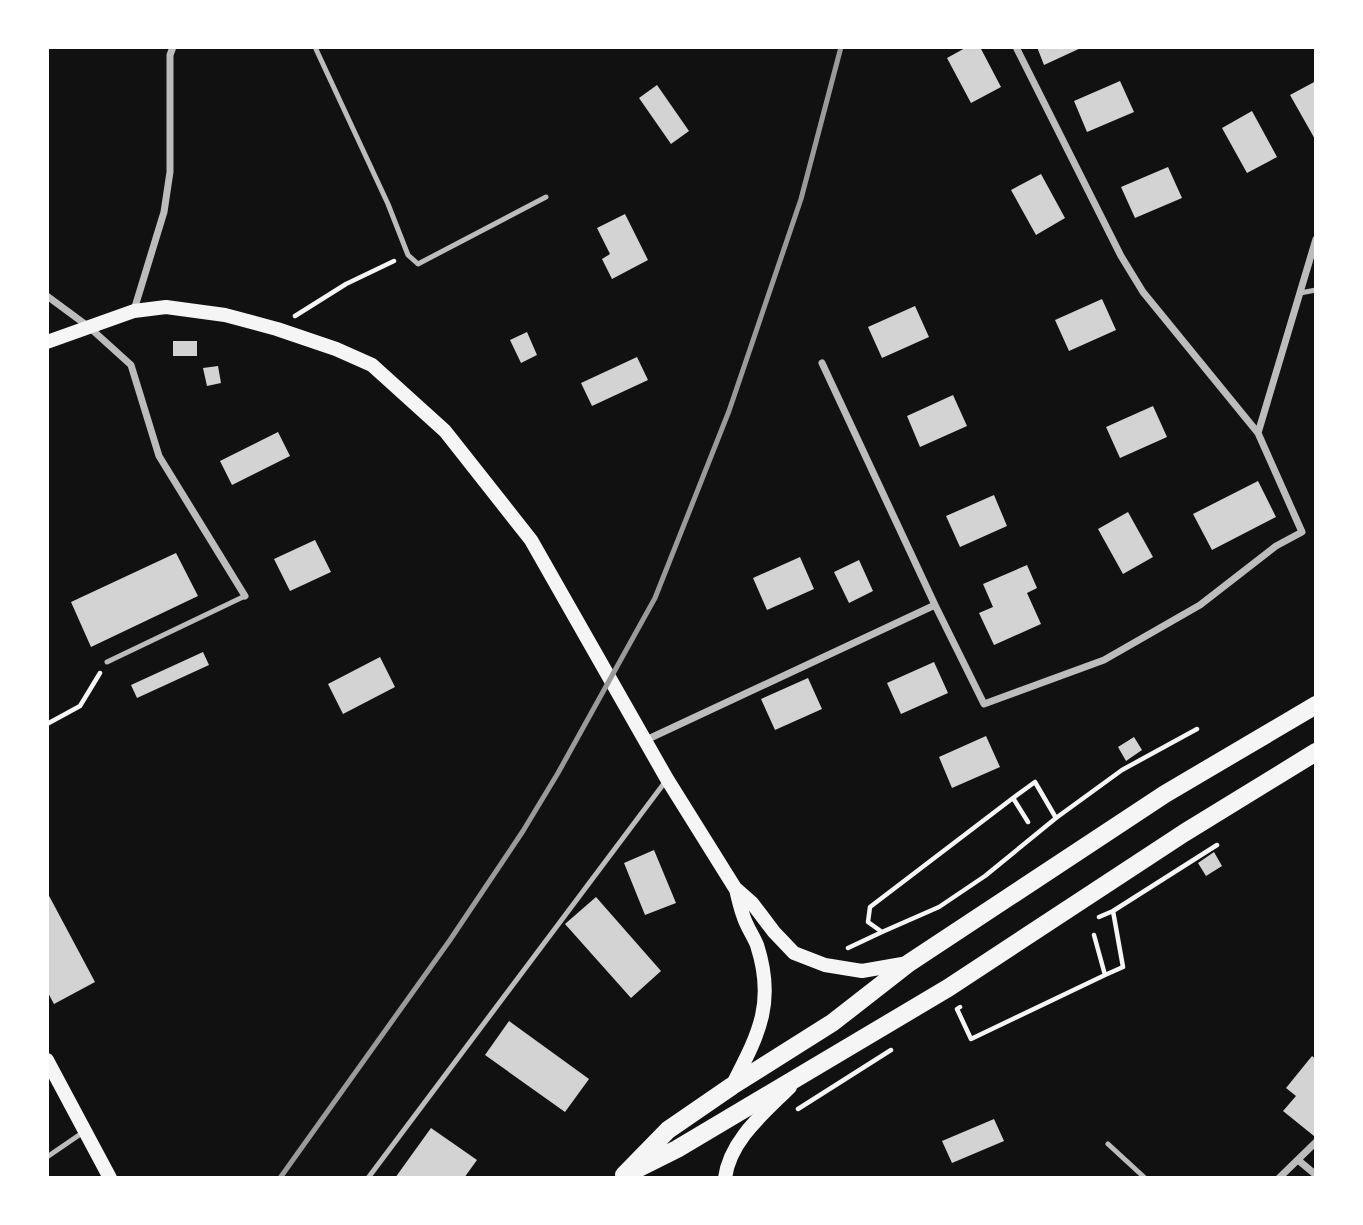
<svg xmlns="http://www.w3.org/2000/svg" width="1363" height="1225" viewBox="0 0 1363 1225" font-family="Lora,serif">
<rect width="100%" height="100%" fill="#111"/>
<path fill="#d3d3d3" d="M967,47H980L1001,87L971,103L947,58Z
M1037,47H1083L1044,65Z
M1120,81L1134,112L1087,132L1074,101Z
M1316,81V141L1290,95Z
M657,85L689,131L671,144L639,98Z
M1252,111L1277,157L1247,173L1222,128Z
M1168,167L1182,198L1135,218L1121,187Z
M1041,174L1065,218L1036,235L1011,190Z
M625,214L648,260L612,279L602,259L610,254L597,228Z
M1102,299L1116,330L1069,351L1055,320Z
M915,306L929,337L882,358L868,327Z
M527,332L537,355L521,363L510,340Z
M173,341H197V356H173Z
M637,357L648,380L592,406L581,383Z
M218,366L221,383L207,386L203,368Z
M953,395L967,426L920,447L907,416Z
M1153,406L1167,437L1120,458L1106,427Z
M278,432L290,456L232,485L220,461Z
M1258,481L1276,517L1212,550L1193,514Z
M994,495L1007,526L960,547L946,516Z
M1128,512L1153,557L1123,574L1098,529Z
M315,540L331,572L290,591L274,559Z
M176,553L198,596L91,647L71,602Z
M800,557L814,589L767,610L753,578Z
M859,560L873,591L849,603L834,572Z
M1027,565L1037,588L1027,593L1041,624L994,645L979,613L993,607L983,584Z
M203,652L209,665L137,698L131,685Z
M380,657L395,687L343,714L328,684Z
M934,662L948,693L901,714L887,683Z
M808,678L822,709L775,730L761,699Z
M986,736L1000,767L952,788L939,757Z
M1134,737L1142,750L1126,761L1118,747Z
M654,850L676,903L645,915L624,863Z
M1214,852L1222,866L1206,876L1198,863Z
M47,892L95,982L54,1004L47,991Z
M596,897L661,971L631,998L565,924Z
M509,1021L589,1079L565,1112L485,1055Z
M1312,1056L1316,1059V1133L1314,1136L1283,1111L1296,1096L1286,1088Z
M994,1119L1004,1141L952,1163L942,1141Z
M431,1128L477,1160L464,1178H395Z"/>
<g fill="none" stroke-linecap="round" stroke-linejoin="round">
<path stroke="#f5f5f5" stroke-width="4.5" d="M295,316L346,284L394,261
M47,724L80,706L100,673
M1013,798L1035,782L1056,818
M1028,822L1013,798L870,907L868,922L882,932L939,907L985,876L1056,818L1122,770L1197,729
M1099,917L1113,911L1217,845
M848,948L882,932
M1105,975L1123,967L1113,911
M960,1007L957,1009L971,1039L1105,975L1094,935
M798,1109L891,1050"/>
<path stroke="#bcbcbc" stroke-width="5" d="M315,47L388,204L408,255L418,264L546,197
M1300,293L1316,290
M107,662L245,596
M1108,1144L1145,1178
M47,1157L85,1131
M368,1178L665,782"/>
<path stroke="#bcbcbc" stroke-width="7" d="M47,296L89,327L131,365L159,456L245,596
M134,310L164,212L170,172V55L173,47
M822,363L935,605L984,704L1104,660L1200,605L1276,546L1302,532L1258,433L1143,292L1121,256L1016,47
M1258,433L1316,239
M646,740L935,605
M1298,1160L1316,1175
M1279,1178L1316,1142"/>
<path stroke="#f5f5f5" stroke-width="14" d="M47,342L134,311L166,307L225,315L277,329L336,349L372,365L445,431L531,540L667,779L735,888L752,903L774,932L794,953L825,965L862,971L908,963
M47,1060L110,1178
M732,1086C758,1035 776,1004 757,945C753,935 746,926 743,915C740,907 738,898 736,889
M725,1178C730,1140 764,1113 790,1087"/>
<path stroke="#f5f5f5" stroke-width="18" d="M635,1170L677,1149L948,988L1184,833L1316,752
M624,1175L668,1130L732,1086L832,1023L909,963L1165,794L1316,705"/>
<path stroke="#9a9a9a" stroke-width="5" d="M280,1178L450,940L523,831L558,773L655,598L729,411L801,199L841,47"/>
</g>
<rect width="1363" height="1225" fill="none" stroke="#ffffff" stroke-width="98"/>
</svg>
